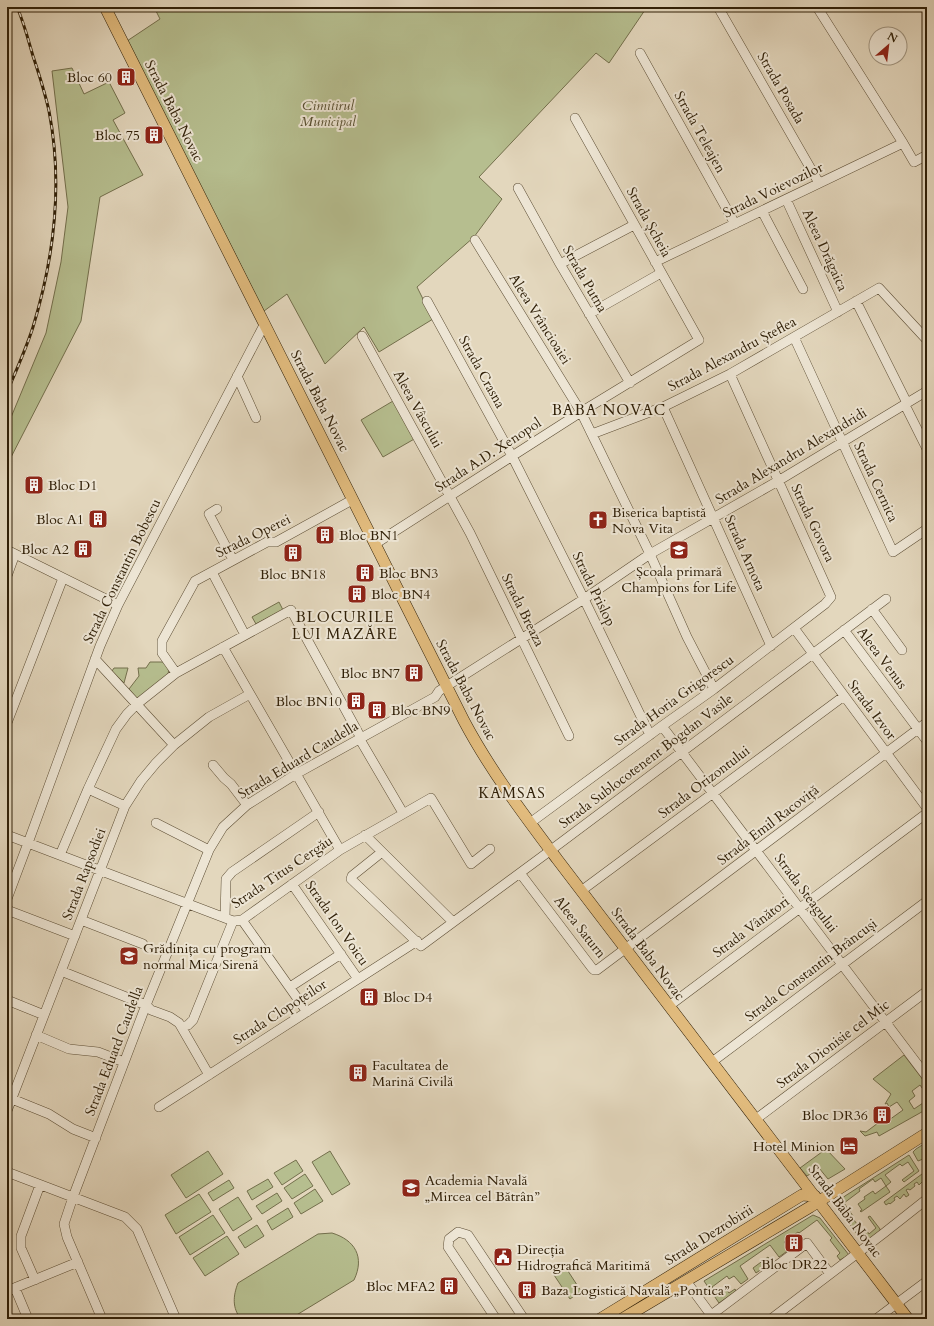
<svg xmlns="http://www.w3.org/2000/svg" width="934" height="1326" viewBox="0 0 934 1326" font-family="Cardo,serif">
<rect width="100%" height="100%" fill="#e3d7bd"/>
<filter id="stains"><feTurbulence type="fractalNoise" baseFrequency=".005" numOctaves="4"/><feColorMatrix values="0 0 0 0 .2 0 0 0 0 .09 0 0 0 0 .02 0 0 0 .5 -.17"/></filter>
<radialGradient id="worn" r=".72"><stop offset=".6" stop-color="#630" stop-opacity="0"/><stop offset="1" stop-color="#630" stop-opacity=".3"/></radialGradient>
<path fill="#b6be8f" stroke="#736f4c" d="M154,7H647L609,63L596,53L479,177L502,199L474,237L417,287L433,319L379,352L364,327L325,364L287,294L264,311L127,41L160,19Z
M72,68L84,94L109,82L125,113L113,120L143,175L100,197L81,321L7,465V427L46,333L61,262L68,207L52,71Z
M393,401L416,438L383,457L361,420Z
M279,602L283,610L256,624L252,617Z
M150,662H164C168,667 170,670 167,677L139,698H136L129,689L139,676L138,668H146Z
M114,668H128L124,683L112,671Z
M904,1055L927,1085V1095L920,1085L912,1091L915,1096L909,1101L914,1109L923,1103L926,1107L927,1106V1109L879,1136L877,1132L865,1136L860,1131L866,1132L886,1117L889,1120L903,1110L897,1102L889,1107L887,1103L885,1104L891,1094L873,1079Z
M927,1142V1146L922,1149L924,1153L923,1159L918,1161L913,1152L916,1149Z
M826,1149L845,1169L828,1179L819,1168L807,1176L800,1168Z
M208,1151L223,1174L186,1198L171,1175Z
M330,1151L350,1184L332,1195L312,1162Z
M909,1155L919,1171L904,1182L902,1180L914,1171L908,1162L902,1166L900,1164L885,1175L891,1182L886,1186L890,1192L861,1212L860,1211L862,1210L858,1204L865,1199L864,1197L873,1191L875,1194L886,1186L881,1178L875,1182L873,1179L859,1189L860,1191L844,1203L853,1216L852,1217L861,1230L865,1228L869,1234L876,1228L868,1217L870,1216L880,1229V1231L865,1242H863L839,1210L837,1205L839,1201L845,1196Z
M296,1160L303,1171L282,1185L274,1173Z
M305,1174L313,1186L292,1199L284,1188Z
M922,1174L927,1181V1184L924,1180L919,1185L917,1182L914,1184L915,1186L910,1190L908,1189L906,1190L909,1195L906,1197L904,1194L900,1199L897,1196L894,1198L895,1200L890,1204L889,1203L886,1205L884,1202Z
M268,1179L273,1187L252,1200L247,1191Z
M229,1180L234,1188L213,1201L208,1193Z
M315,1189L323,1201L301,1214L294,1203Z
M277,1193L282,1201L262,1214L256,1206Z
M199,1194L211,1212L176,1234L165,1215Z
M238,1197L252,1219L233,1231L219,1209Z
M288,1208L293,1217L272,1230L267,1221Z
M213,1215L225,1233L190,1255L179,1237Z
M813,1215L820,1218L849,1255L840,1260L837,1256L840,1253L830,1240L832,1238L817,1220L799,1233L798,1232L784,1242L790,1249L779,1257L770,1245L740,1266L748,1279L741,1284L734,1276L729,1279L727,1276L712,1287L718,1295L726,1289L729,1293L735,1289L736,1291L719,1303L704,1281Z
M257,1225L264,1236L245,1248L238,1237Z
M332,1233C355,1240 365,1257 354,1280L290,1319H241C232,1308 233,1296 238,1283L318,1234Z
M227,1236L239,1254L205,1276L193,1258Z
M768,1257L772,1262L756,1273L753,1268Z
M566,1268L581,1291L570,1299L554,1275Z"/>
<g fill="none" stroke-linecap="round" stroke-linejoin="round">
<g stroke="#5d4e35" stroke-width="10">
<path id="minor" d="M718,7L819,183
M817,7L903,143L914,162L927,155
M640,53L735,224
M518,188L560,264L630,383
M786,199L838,312
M762,211L803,289
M475,240L581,412L650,554L687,637L714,689
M655,262L903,143
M560,264L634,225
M427,301L512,456L584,599L650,735
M856,301L907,403
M589,314L661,273
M362,336L470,533L569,736
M794,337L893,552L927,529
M237,376L256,418
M905,405L927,449
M663,407L771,646
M592,434L663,407L730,374L879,288L927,340
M217,509L209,514L233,560
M375,544L581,412L699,340L575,118
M7,550L118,605
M212,572L245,635
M7,576L15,554
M872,609L902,650
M794,628L927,808
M844,630L927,741
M223,647L340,850
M95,659L174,745
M176,673L162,653V641L195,581L267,542H276L352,500
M7,723L63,578
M662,726L927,1077
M213,765L224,778L231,784L247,805
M88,789L125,806
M156,823L209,850
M530,823L662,726L714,689L825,604L831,597L730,374
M7,835L233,921
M365,835L453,922
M382,852L352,876L351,879L421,946L551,850L886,599
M60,855L88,789L116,729L127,714L137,704L176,673L291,610L361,738L362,743L403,813
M520,873L592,968L594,970H597L926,723
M292,884L358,979
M581,891L844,696
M7,899L28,843L100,646L118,605L264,325
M7,910L75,936
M225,918L226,879L232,872L319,812
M81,920L143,944
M242,920L307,1012
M61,971L146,1005L151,1010L170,1017L179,1023L209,1075
M290,987L341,954
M7,1000L44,1015
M669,1006L927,813
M182,1027L188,1025L193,1020L233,921L242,920L340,850L431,798L471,864L490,849
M36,1035L69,1049L98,1052L124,1062
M712,1062L927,901
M7,1097L49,1114L73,1129L96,1138
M159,1107L417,941
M7,1111L125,806L141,781L156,763L174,745L209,717L250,694
M756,1119L927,991
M7,1172L125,1217L137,1229L176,1319
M35,1280L21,1248V1236L40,1185
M686,1281L714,1319
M15,1288L28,1319
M7,1291L78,1262
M102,1319L67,1237L64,1224L73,1197L146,1005L209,850L223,827L247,805L296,774L435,697L439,691L584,599L650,554L778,481L927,391
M496,1319L448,1247L449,1239L458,1232L468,1235L524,1319
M706,1319L807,1243L830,1274
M771,1319L884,1233L927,1199
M876,1319L927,1281"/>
</g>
<g stroke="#302008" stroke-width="12">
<path id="major" d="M105,7L464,721C490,770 524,815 557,859L908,1319
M600,1319L802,1195L815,1196
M622,1319L810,1207L927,1133"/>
</g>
<use href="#minor" stroke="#ede5d4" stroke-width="9"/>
<use href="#major" stroke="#e2bc7e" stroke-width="11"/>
<g stroke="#302008" stroke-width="3">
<path id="rail" d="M7,392C16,371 26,349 33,327C54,258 63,183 49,111C45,93 39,74 33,56C28,39 24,23 17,7"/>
</g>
<use href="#rail" stroke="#ede5d4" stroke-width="1.5" stroke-dasharray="4.5" stroke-linecap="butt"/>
</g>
<defs>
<g id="building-square" transform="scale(1)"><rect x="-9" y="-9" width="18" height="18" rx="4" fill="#8f2418" stroke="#ede5d4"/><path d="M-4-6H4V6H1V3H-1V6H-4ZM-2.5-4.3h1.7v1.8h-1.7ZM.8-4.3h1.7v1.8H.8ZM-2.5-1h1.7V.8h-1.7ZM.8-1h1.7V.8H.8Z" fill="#fff"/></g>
<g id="church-square" transform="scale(1)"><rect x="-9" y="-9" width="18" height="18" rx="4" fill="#8f2418" stroke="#ede5d4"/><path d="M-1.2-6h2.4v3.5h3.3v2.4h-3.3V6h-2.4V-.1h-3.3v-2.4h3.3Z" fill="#fff"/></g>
<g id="school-square" transform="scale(1)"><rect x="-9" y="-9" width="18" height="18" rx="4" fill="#8f2418" stroke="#ede5d4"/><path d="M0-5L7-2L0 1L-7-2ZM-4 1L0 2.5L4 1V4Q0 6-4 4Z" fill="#fff"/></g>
<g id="hotel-square" transform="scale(1)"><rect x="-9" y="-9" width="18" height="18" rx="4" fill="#8f2418" stroke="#ede5d4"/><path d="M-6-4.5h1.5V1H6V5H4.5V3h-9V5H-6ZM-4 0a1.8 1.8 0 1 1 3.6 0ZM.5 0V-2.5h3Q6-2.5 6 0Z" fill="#fff"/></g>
<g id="university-square" transform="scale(1)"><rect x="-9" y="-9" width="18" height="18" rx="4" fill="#8f2418" stroke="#ede5d4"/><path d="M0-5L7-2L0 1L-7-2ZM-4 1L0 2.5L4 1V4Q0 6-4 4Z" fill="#fff"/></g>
<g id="civic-square" transform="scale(1)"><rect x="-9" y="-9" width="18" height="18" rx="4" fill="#8f2418" stroke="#ede5d4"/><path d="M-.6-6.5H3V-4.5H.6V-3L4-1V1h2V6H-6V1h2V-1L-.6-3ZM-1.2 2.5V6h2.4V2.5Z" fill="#fff"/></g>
</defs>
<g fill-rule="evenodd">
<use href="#building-square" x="126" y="77"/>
<use href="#building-square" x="154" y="135"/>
<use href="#building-square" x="34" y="485"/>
<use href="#building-square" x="98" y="519"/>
<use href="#church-square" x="598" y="520"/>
<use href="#building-square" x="325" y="535"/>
<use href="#building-square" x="83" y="549"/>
<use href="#school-square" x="679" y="550"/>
<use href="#building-square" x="293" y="553"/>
<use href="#building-square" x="365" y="573"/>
<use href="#building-square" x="357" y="594"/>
<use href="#building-square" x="414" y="673"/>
<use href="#building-square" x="356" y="701"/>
<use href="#building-square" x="377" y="710"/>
<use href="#school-square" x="129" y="956"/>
<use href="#building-square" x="369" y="997"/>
<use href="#building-square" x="358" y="1073"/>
<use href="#building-square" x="882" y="1115"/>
<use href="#hotel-square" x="849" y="1146"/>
<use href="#university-square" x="411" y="1188"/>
<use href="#building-square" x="794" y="1243"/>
<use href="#civic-square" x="503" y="1257"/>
<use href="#building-square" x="449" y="1286"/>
<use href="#building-square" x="527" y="1290"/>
</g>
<g text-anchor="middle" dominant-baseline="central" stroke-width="4" stroke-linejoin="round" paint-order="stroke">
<g font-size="14" fill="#302008" stroke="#ede5d4" text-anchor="start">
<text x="112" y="77" text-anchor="end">Bloc 60</text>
<text x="140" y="135" text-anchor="end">Bloc 75</text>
<text x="48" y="485">Bloc D1</text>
<text x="612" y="512">Biserica baptistă<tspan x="612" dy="16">Nova Vita</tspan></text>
<text x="84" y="519" text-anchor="end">Bloc A1</text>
<text x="339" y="535">Bloc BN1</text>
<text x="69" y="549" text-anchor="end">Bloc A2</text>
<text x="679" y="571" text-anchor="middle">Școala primară<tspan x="679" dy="16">Champions for Life</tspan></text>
<text x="379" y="573">Bloc BN3</text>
<text x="293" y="574" text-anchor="middle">Bloc BN18</text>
<text x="371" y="594">Bloc BN4</text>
<text x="400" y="673" text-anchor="end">Bloc BN7</text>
<text x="342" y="701" text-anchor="end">Bloc BN10</text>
<text x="391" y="710">Bloc BN9</text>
<text x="143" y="948">Grădinița cu program<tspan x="143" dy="16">normal Mica Sirenă</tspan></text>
<text x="383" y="997">Bloc D4</text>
<text x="372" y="1065">Facultatea de<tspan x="372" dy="16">Marină Civilă</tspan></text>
<text x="868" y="1115" text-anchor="end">Bloc DR36</text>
<text x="835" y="1146" text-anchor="end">Hotel Minion</text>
<text x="425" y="1180">Academia Navală<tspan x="425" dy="16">„Mircea cel Bătrân”</tspan></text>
<text x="517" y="1249">Direcția<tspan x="517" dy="16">Hidrografică Maritimă</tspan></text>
<text x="794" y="1264" text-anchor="middle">Bloc DR22</text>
<text x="435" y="1286" text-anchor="end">Bloc MFA2</text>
<text x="541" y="1290">Baza Logistică Navală „Pontica”</text>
</g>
<g font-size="14" fill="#302008" stroke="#ede5d4">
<text transform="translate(781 88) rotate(60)">Strada Posada</text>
<text transform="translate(174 111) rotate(63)">Strada Baba Novac</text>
<text transform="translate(700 132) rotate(61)">Strada Teleajen</text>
<text transform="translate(773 190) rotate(-26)">Strada Voievozilor</text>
<text transform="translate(649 222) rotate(61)">Strada Șcheia</text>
<text transform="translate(825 250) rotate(65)">Aleea Drăgaica</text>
<text transform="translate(585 279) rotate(60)">Strada Putna</text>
<text transform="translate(540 319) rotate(58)">Aleea Vrâncioaiei</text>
<text transform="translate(732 354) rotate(-28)">Strada Alexandru Șteflea</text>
<text transform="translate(482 372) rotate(61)">Strada Crasna</text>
<text transform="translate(320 401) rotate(63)">Strada Baba Novac</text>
<text transform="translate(418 409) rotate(61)">Aleea Vâscului</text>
<text transform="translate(488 455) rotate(-33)">Strada A.D. Xenopol</text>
<text transform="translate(791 456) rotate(-31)">Strada Alexandru Alexandridi</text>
<text transform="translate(876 482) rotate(65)">Strada Cernica</text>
<text transform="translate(813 523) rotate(65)">Strada Govora</text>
<text transform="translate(253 536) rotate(-26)">Strada Operei</text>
<text transform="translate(745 553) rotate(66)">Strada Arnota</text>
<text transform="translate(122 571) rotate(-64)">Strada Constantin Bobescu</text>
<text transform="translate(594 589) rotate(64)">Strada Prislop</text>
<text transform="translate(523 610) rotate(64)">Strada Breaza</text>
<text transform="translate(882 658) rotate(53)">Aleea Venus</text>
<text transform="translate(466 690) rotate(62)">Strada Baba Novac</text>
<text transform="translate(674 700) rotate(-36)">Strada Horia Grigorescu</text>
<text transform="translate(872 710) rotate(53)">Strada Izvor</text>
<text transform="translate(298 760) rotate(-31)">Strada Eduard Caudella</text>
<text transform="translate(646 761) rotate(-37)">Strada Sublocotenent Bogdan Vasile</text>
<text transform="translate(704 782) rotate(-37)">Strada Orizontului</text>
<text transform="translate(768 825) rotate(-37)">Strada Emil Racoviță</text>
<text transform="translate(282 872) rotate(-34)">Strada Titus Cergău</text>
<text transform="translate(84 874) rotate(-69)">Strada Rapsodiei</text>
<text transform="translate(806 893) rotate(53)">Strada Steagului</text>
<text transform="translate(337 923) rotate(55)">Strada Ion Voicu</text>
<text transform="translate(580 927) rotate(52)">Aleea Saturn</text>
<text transform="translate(751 927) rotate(-37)">Strada Vânători</text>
<text transform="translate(648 954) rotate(53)">Strada Baba Novac</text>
<text transform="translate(811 970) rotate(-37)">Strada Constantin Brâncuși</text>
<text transform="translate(280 1012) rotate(-33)">Strada Clopoțeilor</text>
<text transform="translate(833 1044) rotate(-37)">Strada Dionisie cel Mic</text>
<text transform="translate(114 1051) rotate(-69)">Strada Eduard Caudella</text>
<text transform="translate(845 1211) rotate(53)">Strada Baba Novac</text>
<text transform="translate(709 1235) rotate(-32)">Strada Dezrobirii</text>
</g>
<g font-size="14" font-style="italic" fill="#584f30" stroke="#ede5d4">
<text x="328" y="105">Cimitirul<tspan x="328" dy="16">Municipal</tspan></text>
</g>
<g font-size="15" letter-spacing="1" fill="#302008" stroke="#ede5d4">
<text x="609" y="410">BABA NOVAC</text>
<text x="345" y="617">BLOCURILE<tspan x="345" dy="17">LUI MAZĂRE</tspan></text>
<text x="512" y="793">KAMSAS</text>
</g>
</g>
<rect width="934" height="1326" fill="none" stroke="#e3d7bd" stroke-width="24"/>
<rect x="8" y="8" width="918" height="1310" fill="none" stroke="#302008" stroke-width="2"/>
<rect x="12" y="12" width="910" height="1302" fill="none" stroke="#302008"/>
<g transform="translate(888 46) rotate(28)"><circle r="19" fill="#ede5d4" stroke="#a19682"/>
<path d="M0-3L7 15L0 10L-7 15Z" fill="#8f2418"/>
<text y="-6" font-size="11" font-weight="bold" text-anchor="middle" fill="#302008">N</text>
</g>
<rect width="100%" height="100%" filter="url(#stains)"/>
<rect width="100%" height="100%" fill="url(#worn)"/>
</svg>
